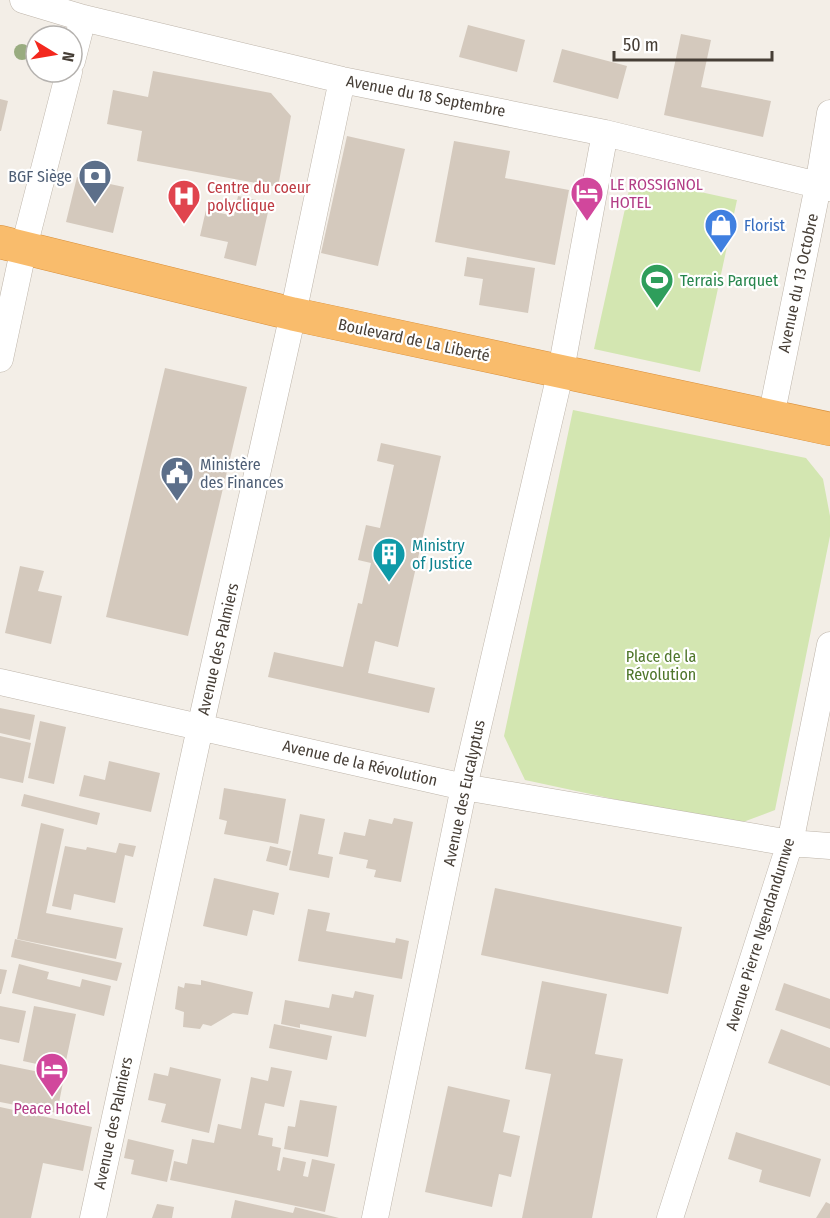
<svg xmlns="http://www.w3.org/2000/svg" width="830" height="1218" viewBox="0 0 830 1218" font-family="'Fira Sans Condensed',sans-serif">
<rect width="100%" height="100%" fill="#f3eee7"/>
<path fill="#d3e6b1" d="M632,177L737,200L700,372L594,349Z
M573,410L806,458L823,479L830,516V536L775,810L735,825L525,780L504,736Z"/>
<path fill="#d4c9bd" d="M468,25L525,40L517,72L459,57Z
M681,34L711,40L701,87L771,101L763,137L664,115Z
M562,49L627,66L618,99L553,82Z
M153,71L271,93L291,116L278,187L137,161L142,131L107,124L113,90L148,97Z
M0,99L8,101L1,131H0Z
M347,136L405,149L378,266L321,253Z
M454,141L510,151L505,178L569,190L555,265L435,242Z
M77,177L124,187L113,233L66,222Z
M238,196L270,203L256,266L224,258L228,242L200,236L206,210L234,216Z
M467,257L535,268L528,313L479,305L483,279L464,276Z
M165,368L247,387L188,636L106,617Z
M381,443L441,456L398,647L375,641L368,673L435,688L429,713L268,677L274,652L343,667L358,603L362,604L371,563L358,560L366,525L380,528L394,465L377,461Z
M20,566L44,571L38,591L62,596L51,644L5,633Z
M0,708L35,715L30,740L0,733Z
M40,721L66,727L54,784L28,778Z
M0,736L31,743L23,783L0,778Z
M109,761L160,773L151,812L79,796L84,775L105,780Z
M224,788L286,799L278,844L224,834L227,821L219,819Z
M24,794L100,813L97,825L21,806Z
M300,814L325,819L318,854L333,857L329,878L289,870Z
M394,818L413,822L401,882L374,877L376,870L366,868L368,860L339,854L344,832L365,836L369,819L392,824Z
M41,823L64,829L46,913L123,928L116,959L17,939Z
M119,843L136,846L133,857L125,855L115,903L74,894L71,910L52,906L65,846L86,850L87,847L116,853Z
M270,846L291,851L287,866L266,861Z
M214,878L279,893L274,915L253,910L247,936L203,926Z
M495,888L682,927L668,994L481,955Z
M308,909L330,913L326,931L395,943L396,938L409,941L402,979L298,961Z
M15,939L122,963L117,981L11,957Z
M19,964L49,972L47,979L80,987L82,979L111,986L104,1016L12,993Z
M0,969L7,970L1,994H0Z
M201,980L253,992L248,1015L233,1013L211,1026L203,1024L200,1029L183,1027L184,1012L175,1009L178,986L184,988L185,983L201,985Z
M542,981L607,994L595,1054L623,1059L592,1218H522L551,1074L525,1069Z
M784,983L830,999V1029L775,1010Z
M355,991L374,995L366,1037L300,1024V1028L281,1024L285,1000L329,1008L332,994L353,998Z
M0,1006L26,1011L19,1043L0,1039Z
M34,1006L76,1014L64,1070L23,1061Z
M274,1024L332,1036L327,1060L269,1048Z
M781,1029L830,1048V1086L768,1063Z
M0,1064L64,1077L57,1113L0,1102Z
M170,1067L221,1079L209,1133L161,1122L166,1104L148,1100L154,1073L168,1076Z
M271,1067L292,1071L284,1107L265,1103L258,1135L273,1138L272,1146L281,1148L277,1170L280,1171L283,1157L306,1162L303,1176L308,1177L312,1159L335,1164L325,1212L170,1180L174,1161L187,1164L192,1139L214,1143L218,1124L241,1129L251,1077L268,1081Z
M448,1086L510,1100L503,1132L520,1136L511,1177L499,1174L492,1207L425,1192Z
M300,1100L337,1106L328,1157L284,1149L288,1126L295,1127Z
M0,1107L92,1127L83,1171L43,1163L31,1218H0Z
M736,1132L821,1159L810,1197L759,1182L762,1170L728,1159Z
M128,1139L174,1150L167,1182L131,1174L134,1160L124,1158Z
M235,1200L293,1213L295,1207L339,1218H231Z
M826,1202L830,1204V1218H816Z
M157,1204L174,1207L172,1218H152Z"/>
<g fill="none" stroke-linecap="round" stroke-linejoin="round">
<g stroke="#beb5aa" stroke-width="27">
<path id="minor" d="M23,0L83,18L342,80L605,133L830,188
M72,61L83,18
M0,359L24,247L69,72
M771,417L818,186L830,113
M0,682L464,787L790,843L830,846
M93,1218L200,728L293,314L342,80
M375,1218L464,787L561,370L605,133
M670,1218L790,843L830,645"/>
</g>
<g stroke="#d88f3b" stroke-width="34">
<path id="highway" d="M0,242L293,314L830,429"/>
</g>
<use href="#minor" stroke="#fff" stroke-width="26"/>
<use href="#highway" stroke="#f9bc6c" stroke-width="33"/>
</g>
<circle fill="#99ac80" cx="22" cy="52" r="8"/>
<defs>
<g id="bank-pin" transform="scale(1.725)"><path d="M0 17L-7.5 6A9.5 9.5 0 1 1 7.5 6Z" fill="#5c6f8a" stroke="#fff"/><path d="M-6-4H6V4H-6ZM0-2.3a2.3 2.3 0 1 0 0 4.6a2.3 2.3 0 1 0 0-4.6Z" fill="#fff"/></g>
<g id="hotel-pin" transform="scale(1.725)"><path d="M0 17L-7.5 6A9.5 9.5 0 1 1 7.5 6Z" fill="#d1479c" stroke="#fff"/><path d="M-6-4.5h1.5V1H6V5H4.5V3h-9V5H-6ZM-4 0a1.8 1.8 0 1 1 3.6 0ZM.5 0V-2.5h3Q6-2.5 6 0Z" fill="#fff"/></g>
<g id="hospital-pin" transform="scale(1.725)"><path d="M0 17L-7.5 6A9.5 9.5 0 1 1 7.5 6Z" fill="#e0444e" stroke="#fff"/><path d="M-5-5h3v3.5h4V-5h3V5h-3V1.5h-4V5h-3Z" fill="#fff"/></g>
<g id="shop-pin" transform="scale(1.725)"><path d="M0 17L-7.5 6A9.5 9.5 0 1 1 7.5 6Z" fill="#3f7fe0" stroke="#fff"/><path d="M-5-2.5h2.3a2.7 3.5 0 0 1 5.4 0H5L5.5 6h-11ZM-1.5-2.5h3a1.5 2.3 0 0 0-3 0Z" fill="#fff"/></g>
<g id="stadium-pin" transform="scale(1.725)"><path d="M0 17L-7.5 6A9.5 9.5 0 1 1 7.5 6Z" fill="#2e9e5b" stroke="#fff"/><path d="M0-5a6.5 5 0 1 0 0 10a6.5 5 0 1 0 0-10ZM-3.5-1.8h7v3.6h-7Z" fill="#fff"/></g>
<g id="civic-pin" transform="scale(1.725)"><path d="M0 17L-7.5 6A9.5 9.5 0 1 1 7.5 6Z" fill="#5c6f8a" stroke="#fff"/><path d="M-.6-6.5H3V-4.5H.6V-3L4-1V1h2V6H-6V1h2V-1L-.6-3ZM-1.2 2.5V6h2.4V2.5Z" fill="#fff"/></g>
<g id="building-pin" transform="scale(1.725)"><path d="M0 17L-7.5 6A9.5 9.5 0 1 1 7.5 6Z" fill="#0f9aa8" stroke="#fff"/><path d="M-4-6H4V6H1V3H-1V6H-4ZM-2.5-4.3h1.7v1.8h-1.7ZM.8-4.3h1.7v1.8H.8ZM-2.5-1h1.7V.8h-1.7ZM.8-1h1.7V.8H.8Z" fill="#fff"/></g>
</defs>
<g fill-rule="evenodd">
<use href="#bank-pin" x="95" y="176"/>
<use href="#hotel-pin" x="587" y="193"/>
<use href="#hospital-pin" x="184" y="196"/>
<use href="#shop-pin" x="721" y="225"/>
<use href="#stadium-pin" x="657" y="280"/>
<use href="#civic-pin" x="177" y="473"/>
<use href="#building-pin" x="389" y="554"/>
<use href="#hotel-pin" x="52" y="1069"/>
</g>
<g text-anchor="middle" dominant-baseline="central" stroke-width="4.5" stroke-linejoin="round" paint-order="stroke">
<g font-size="16" fill="#463e36" stroke="#fff">
<text transform="translate(426 96) rotate(11)">Avenue du 18 Septembre</text>
<text transform="translate(798 283) rotate(-78)">Avenue du 13 Octobre</text>
<text transform="translate(414 340) rotate(12)">Boulevard de La Liberté</text>
<text transform="translate(218 649) rotate(-77)">Avenue des Palmiers</text>
<text transform="translate(360 763) rotate(13)">Avenue de la Révolution</text>
<text transform="translate(464 793) rotate(-78)">Avenue des Eucalyptus</text>
<text transform="translate(760 934) rotate(-73)">Avenue Pierre Ngendandumwe</text>
<text transform="translate(113 1123) rotate(-78)">Avenue des Palmiers</text>
</g>
<g font-size="16" fill="#4e5e75" stroke="#fff" text-anchor="end">
<text x="72" y="176">BGF Siège</text>
<text x="200" y="464" text-anchor="start">Ministère<tspan x="200" dy="18">des Finances</tspan></text>
</g>
<g font-size="16" fill="#b23c85" stroke="#fff" text-anchor="start">
<text x="610" y="184">LE ROSSIGNOL<tspan x="610" dy="18">HOTEL</tspan></text>
<text x="52" y="1108" text-anchor="middle">Peace Hotel</text>
</g>
<g font-size="16" fill="#be3a42" stroke="#fff" text-anchor="start">
<text x="207" y="187">Centre du coeur<tspan x="207" dy="18">polyclique</tspan></text>
</g>
<g font-size="16" fill="#366cbe" stroke="#fff" text-anchor="start">
<text x="744" y="225">Florist</text>
</g>
<g font-size="16" fill="#27864d" stroke="#fff" text-anchor="start">
<text x="680" y="280">Terrais Parquet</text>
</g>
<g font-size="16" fill="#0d838f" stroke="#fff" text-anchor="start">
<text x="412" y="545">Ministry<tspan x="412" dy="18">of Justice</tspan></text>
</g>
<g font-size="16" fill="#4f762b" stroke="#fff">
<text x="661" y="656">Place de la<tspan x="661" dy="18">Révolution</tspan></text>
</g>
</g>
<g transform="translate(54 54) rotate(101)"><circle r="28" fill="#ffffff" stroke="#b5b2af" stroke-width="1.5"/>
<path d="M0-4.5L10 22L0 15L-10 22Z" fill="#f3281e"/>
<text y="-9" font-size="16" font-weight="bold" text-anchor="middle" fill="#463e36">N</text>
</g>
<path d="M614 51v9h158v-9" fill="none" stroke="#463e36" stroke-width="3"/>
<text x="623" y="51" font-size="18" fill="#463e36" stroke="#ffffff" stroke-width="4.5" paint-order="stroke">50 m</text>
</svg>
